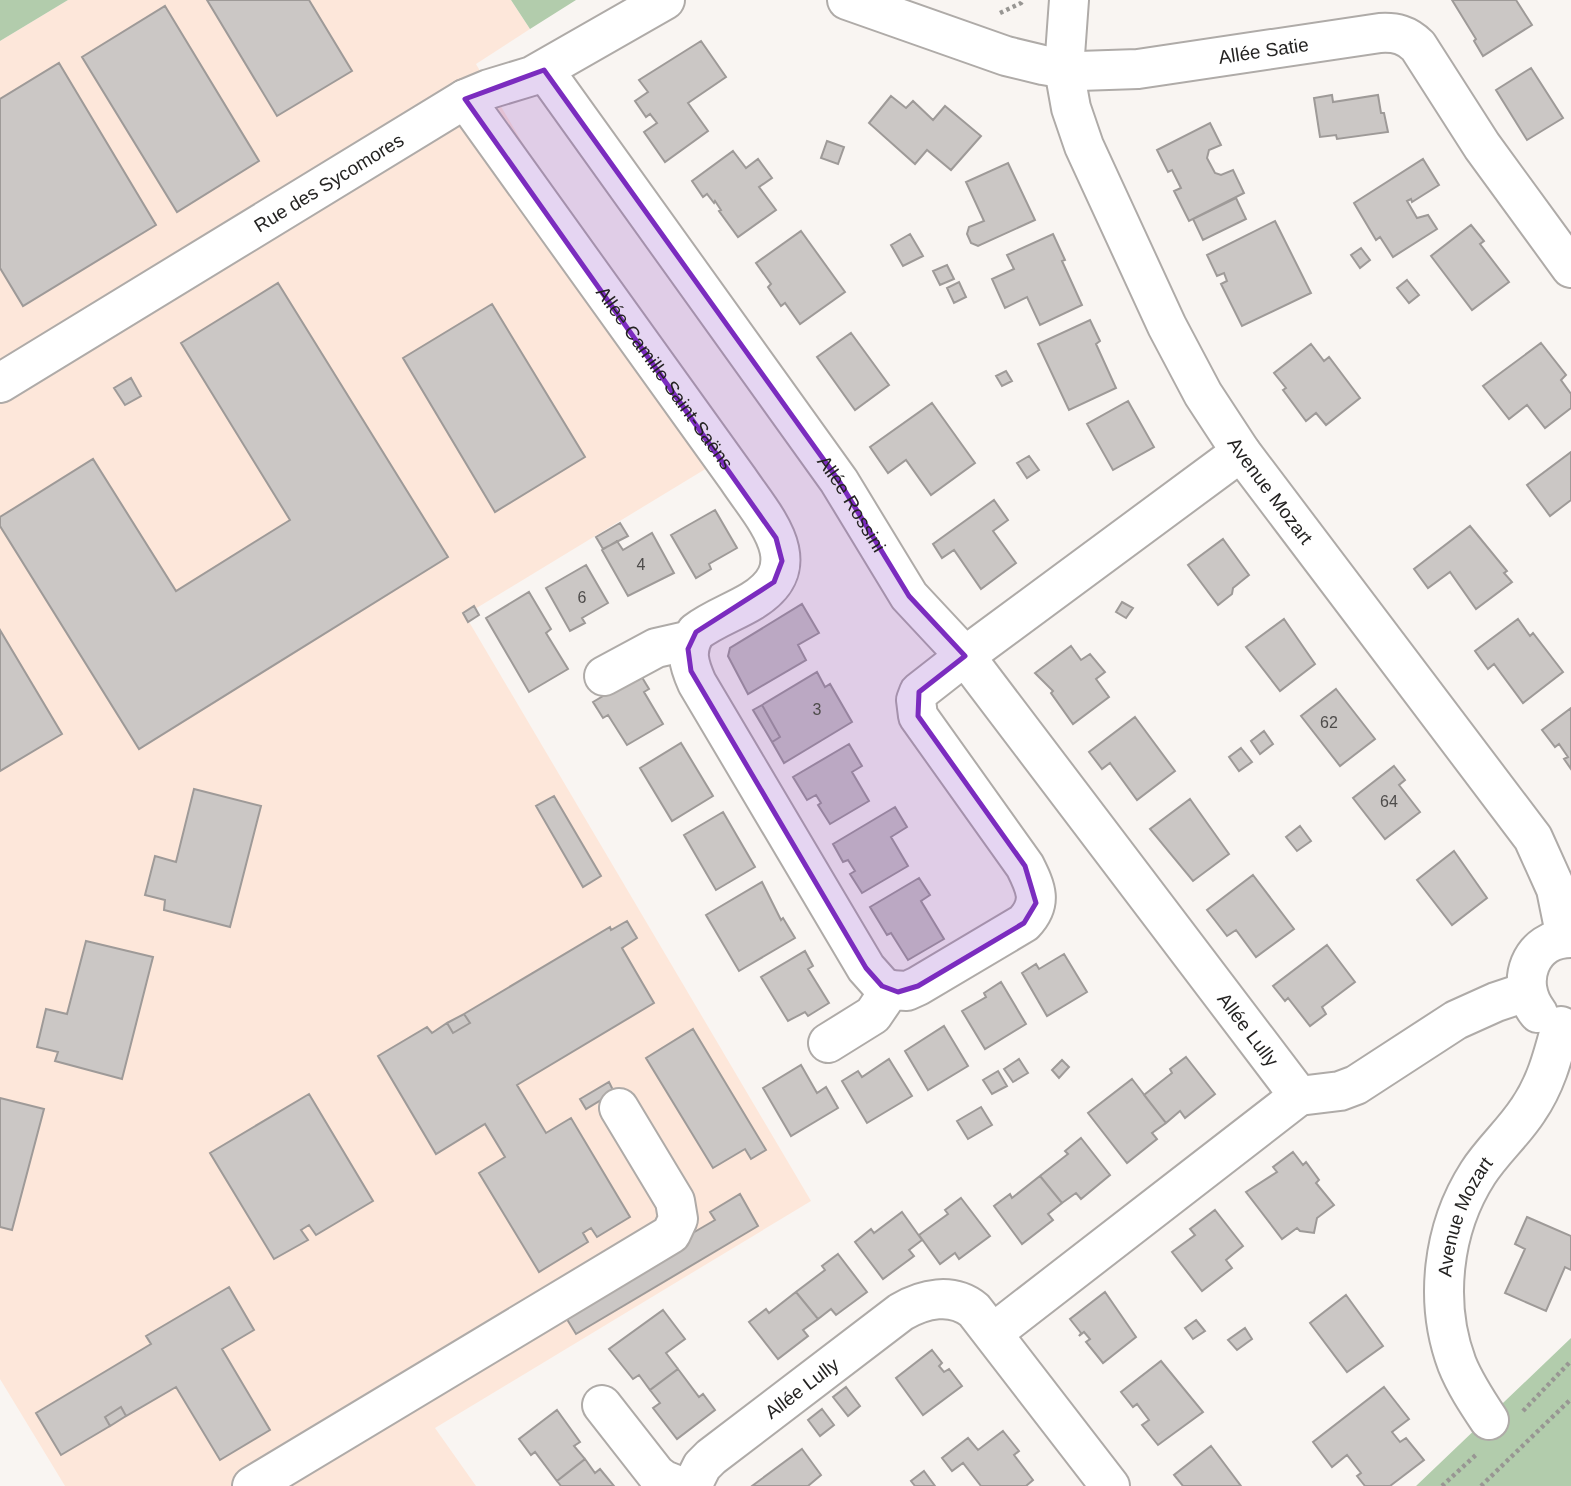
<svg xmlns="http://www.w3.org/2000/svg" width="1571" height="1486" viewBox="0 0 1571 1486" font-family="Arial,sans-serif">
<rect width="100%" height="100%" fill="#f9f5f2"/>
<path fill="#fde7da" d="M68,0H511L530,29L476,64L712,465L465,615L811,1201L435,1428L476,1486H65L0,1379V41Z"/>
<path fill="#b2ccac" d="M0,0H68L0,41Z
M511,0H576L530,29Z
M1571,1338V1486H1416Z"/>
<path fill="#cbc7c5" stroke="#9e9a98" stroke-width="2" d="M207,0H309L352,71L277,116Z
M1452,0H1516L1532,25L1483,56L1474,41L1476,39Z
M165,6L259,161L177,212L82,57Z
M701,41L726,77L688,103L708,131L665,162L644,132L657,123L650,114L646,117L635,101L648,92L639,80Z
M59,63L156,225L23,306L0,268V99Z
M1531,68L1563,118L1527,140L1496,90Z
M1332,95L1333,102L1378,95L1381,113H1384L1388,132L1337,139L1336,135L1320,137L1314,98Z
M891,96L906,108L913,101L933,120L945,106L981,136L951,170L927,150L915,164L869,123Z
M1210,123L1221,145L1209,150L1207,158L1215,173L1221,175L1233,170L1244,193L1189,221L1174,191L1181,188L1172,170L1168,172L1157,150Z
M827,141L844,147L838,164L821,158Z
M733,151L746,168L758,159L772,178L759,187L776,210L738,237L719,211L721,210L715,201L714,203L707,194L703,197L692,181Z
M1423,159L1439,185L1412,202L1411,199L1407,201L1417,218L1428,215L1437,229L1393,257L1380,237L1376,240L1354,203Z
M1008,163L1035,220L978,246L971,243L967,234L969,227L984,221L966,182Z
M1236,198L1246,219L1203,240L1193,219Z
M1275,221L1311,293L1242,326L1221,284L1227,281L1224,273L1217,276L1207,255Z
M1471,225L1484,241L1480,244L1509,282L1472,310L1431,256Z
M801,231L845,292L800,324L785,303L781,306L768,287L771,284L756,263Z
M910,234L923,256L903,266L891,245Z
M1053,234L1065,260L1062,261L1082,305L1040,325L1027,297L1005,308L992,279L1014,269L1007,255Z
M1361,248L1370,260L1360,268L1351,255Z
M947,265L954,279L940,285L933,271Z
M1407,280L1419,295L1409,303L1397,288Z
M959,282L966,297L954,303L947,288Z
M278,283L448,557L139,749L0,526V517L93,459L176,591L290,520L181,343Z
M492,304L585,457L495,512L403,358Z
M1090,320L1100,341L1096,344L1116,388L1069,410L1038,344Z
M851,333L889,385L855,410L817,357Z
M1541,343L1566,375L1561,380L1571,394V408L1545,428L1527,405L1509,419L1483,386Z
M1311,344L1324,361L1329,357L1360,398L1326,425L1316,413L1306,421L1283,390L1286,388L1274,373Z
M1006,371L1012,381L1002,386L996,376Z
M131,378L141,396L125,405L114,388Z
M1128,401L1154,447L1113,470L1087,424Z
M932,403L975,463L931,495L906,460L888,473L870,447Z
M1571,452V500L1550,516L1527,485Z
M1029,456L1039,470L1027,478L1017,463Z
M994,500L1008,520L993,531L1016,563L981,589L954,550L942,558L933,544Z
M715,510L737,548L709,564L711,569L696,578L671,535Z
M620,523L628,536L603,549L596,537Z
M1470,526L1507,571L1504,573L1512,582L1476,609L1450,572L1428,588L1414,569Z
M652,533L674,573L628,596L602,550L617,541L623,550Z
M1223,539L1249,575L1233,588L1232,594L1218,605L1188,565Z
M586,565L608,603L582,618L585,623L570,631L546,588Z
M529,592L551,629L546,633L568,669L529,692L486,618Z
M1122,602L1133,608L1126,618L1116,612Z
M802,604L819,633L798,645L806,660L748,694L728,656L730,648Z
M474,606L479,615L468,622L463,613Z
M1284,619L1315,664L1280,691L1246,647Z
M1518,619L1530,636L1533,633L1563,672L1523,703L1494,664L1488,669L1475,651Z
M0,630L62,734L0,771Z
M1071,646L1081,660L1090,654L1105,672L1096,679L1109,697L1073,724L1051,693L1053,691L1035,673Z
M817,672L825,687L830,684L852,722L784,763L772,742L780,737L762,705Z
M640,674L649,689L644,692L663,724L627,745L608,715L603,718L593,702Z
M1336,689L1375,739L1340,766L1301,716Z
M762,705L780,737L772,742L753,710Z
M1571,708V769L1564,759L1568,757L1559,744L1555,747L1542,730Z
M1135,717L1175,771L1137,800L1110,763L1102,769L1089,752Z
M1264,731L1273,744L1260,754L1251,741Z
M681,743L713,796L672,821L640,768Z
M849,744L862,766L852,772L869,801L830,824L818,805L821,803L816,795L807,800L793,777Z
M1241,748L1252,762L1239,771L1229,757Z
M1394,766L1405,780L1399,785L1420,812L1385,839L1353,798Z
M194,789L261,806L230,927L164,910L165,900L145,895L155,856L176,862Z
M554,796L601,876L583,887L536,806Z
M1190,799L1229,854L1193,881L1150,829Z
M895,807L907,827L891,837L908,866L862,893L850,874L855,871L848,860L843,862L833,844Z
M723,812L755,867L716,890L684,835Z
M1300,826L1311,841L1297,851L1286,837Z
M1454,851L1487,898L1452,925L1417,880Z
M1253,875L1294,929L1256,957L1236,930L1227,936L1207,910Z
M919,878L930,895L921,901L944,939L908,960L891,933L887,935L870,907Z
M762,882L781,920L783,918L795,938L739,971L706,915Z
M627,921L637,938L622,948L654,1003L517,1085L546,1133L571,1118L630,1217L597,1237L591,1228L583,1233L588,1242L539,1272L479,1173L505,1157L485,1124L436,1154L378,1056L427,1027L432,1033L447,1023L453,1033L470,1023L464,1014L610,927L611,930Z
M86,941L153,957L122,1079L55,1061L58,1052L37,1047L46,1009L67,1014Z
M1327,945L1355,982L1322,1007L1326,1014L1310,1026L1288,998L1285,1001L1273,986Z
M805,951L813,966L808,969L829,1003L808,1016L805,1012L788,1021L761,977Z
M1064,954L1087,992L1047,1016L1022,973L1036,964L1039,969Z
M1001,982L1026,1024L985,1049L962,1011L986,997L984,993Z
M464,1014L470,1023L453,1033L447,1023Z
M944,1026L968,1066L928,1090L905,1051Z
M693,1029L766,1150L751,1159L745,1149L713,1168L646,1058Z
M1186,1057L1215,1094L1185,1118L1180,1111L1166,1123L1144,1095L1172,1073L1170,1069Z
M889,1059L912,1096L867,1123L842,1081L858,1071L862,1077Z
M1019,1059L1028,1073L1013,1082L1004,1069Z
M1062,1060L1069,1067L1059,1078L1052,1070Z
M801,1065L817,1093L826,1087L838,1108L791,1136L763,1088Z
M998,1071L1007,1086L992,1094L983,1080Z
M1132,1079L1166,1123L1152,1133L1157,1139L1127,1163L1088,1113Z
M609,1082L614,1092L586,1109L580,1099Z
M309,1094L373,1201L316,1235L309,1225L301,1230L308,1240L274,1259L210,1153Z
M0,1098L44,1109L12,1230L0,1227Z
M981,1107L992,1125L968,1139L957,1121Z
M1081,1138L1110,1175L1081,1199L1076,1193L1062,1203L1040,1176L1068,1154L1065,1151Z
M1293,1152L1303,1165L1306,1162L1319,1180L1316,1183L1334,1205L1317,1218L1314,1233L1300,1231L1297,1228L1282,1239L1246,1192L1277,1172L1273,1167Z
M1040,1176L1062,1203L1048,1214L1053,1220L1022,1244L994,1206L1010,1194L1012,1198Z
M740,1194L758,1226L576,1334L565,1316L660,1252L715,1220L710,1212Z
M961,1198L990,1236L959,1259L955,1253L940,1264L919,1235L948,1214L945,1210Z
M1215,1210L1243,1246L1226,1260L1232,1268L1202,1291L1172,1252L1195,1235L1190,1229Z
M902,1212L922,1240L909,1250L914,1256L883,1279L855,1242L871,1229L874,1233Z
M1527,1217L1571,1236V1270L1565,1267L1546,1311L1505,1293L1525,1249L1515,1244Z
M838,1254L867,1292L836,1315L831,1309L818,1319L796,1292L825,1270L822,1266Z
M229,1287L254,1330L222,1349L270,1430L220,1460L176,1387L126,1416L121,1407L105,1417L110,1426L61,1455L36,1413L151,1344L146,1336Z
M796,1292L818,1319L803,1330L808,1336L778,1359L749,1322L766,1309L769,1313Z
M1105,1292L1136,1337L1103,1363L1086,1342L1090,1339L1084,1332L1079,1336L1081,1333L1070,1319Z
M1346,1295L1383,1346L1347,1372L1310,1323Z
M663,1310L685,1339L666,1353L678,1369L650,1390L639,1375L633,1379L609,1349Z
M1196,1320L1205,1331L1193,1339L1185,1328Z
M1245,1328L1252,1339L1237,1350L1228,1340Z
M932,1350L942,1363L939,1366L944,1372L949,1369L962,1386L923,1415L896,1378Z
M1161,1361L1203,1412L1158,1445L1142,1425L1149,1420L1137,1404L1133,1407L1121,1392Z
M678,1369L699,1397L703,1394L715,1410L677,1439L653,1408L660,1403L650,1390Z
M846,1387L860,1406L848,1416L833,1397Z
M1384,1387L1409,1419L1392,1432L1400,1442L1406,1438L1424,1460L1390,1486H1365L1357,1476L1361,1473L1347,1455L1332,1467L1313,1442Z
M121,1407L126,1416L110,1426L105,1417Z
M822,1409L834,1425L820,1436L808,1420Z
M557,1410L580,1442L574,1446L585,1459L557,1481L535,1452L531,1455L519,1439Z
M1003,1431L1019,1451L1014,1455L1033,1480L1026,1486H981L963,1463L952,1471L942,1458L968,1438L978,1450Z
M1211,1446L1241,1486H1183L1174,1475Z
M802,1449L821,1475L808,1486H752Z
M585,1459L595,1473L600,1469L614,1486H561L557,1481Z
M924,1471L935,1486H915L911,1481Z"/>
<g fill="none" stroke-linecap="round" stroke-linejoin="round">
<g stroke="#afaba8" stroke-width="42">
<g id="street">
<path id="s1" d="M847,0L1006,56L1043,65L1079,71L1138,69L1380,33C1396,32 1407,35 1418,46L1482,146L1571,268"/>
<path id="s2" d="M1069,0L1064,69L1071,108L1084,146L1167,326L1203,394L1241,452L1533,838L1556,889L1566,938"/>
<path id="s3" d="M544,70L839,481L909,596L965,656L1241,452"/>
<path id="s4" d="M465,99L738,479C764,518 811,565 752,601C734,612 713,619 696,632C684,650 689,665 697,683L866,968L882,986L890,990"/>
<path id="s5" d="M0,383L465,99L489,89L532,76L665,0"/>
<path d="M604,676L656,648L691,640"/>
<path d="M1538,1013C1514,983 1530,938 1571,938"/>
<path id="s6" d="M828,1043L873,1015L890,990L907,991L918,986L1024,923C1043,903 1036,888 1025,866L918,716L916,700L919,692L965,656L1299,1096"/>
<path d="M1299,1096L1340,1091L1356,1085L1456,1020L1496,1002L1526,992"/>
<path d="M993,1333L1299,1096"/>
<path d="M602,1405L656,1474L664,1480L679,1486"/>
<path id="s7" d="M1489,1420C1477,1402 1465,1384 1457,1364C1434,1303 1442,1229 1478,1173C1492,1151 1513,1133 1528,1110C1546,1084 1553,1056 1561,1026"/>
<path d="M252,1486L671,1234L678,1219L675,1201L619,1108"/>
<path id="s8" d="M692,1486L702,1466L711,1457L901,1312C923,1299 952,1292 974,1310L1110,1486"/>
</g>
</g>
<path stroke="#989693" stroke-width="4.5" stroke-dasharray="3.5 3.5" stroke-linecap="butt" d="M1000,13L1021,3L1023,0
M1523,1411L1571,1361
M1442,1486L1478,1453
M1481,1486L1571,1399"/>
<use href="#street" stroke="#fff" stroke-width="38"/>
</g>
<path fill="#7b2cbf" fill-opacity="0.2" stroke="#7b2cbf" stroke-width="5" stroke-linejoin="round" d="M544,70L839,481L909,596L965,656L919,692L918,716L1025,866L1036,903L1024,923L918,986L898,992L882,986L866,968L691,671L688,649L696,632L774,582L782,561L776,538L465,99Z"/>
<g text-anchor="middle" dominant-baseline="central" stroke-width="5" stroke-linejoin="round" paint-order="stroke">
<g font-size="16" fill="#4e4c4b">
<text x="641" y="564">4</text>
<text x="582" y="597">6</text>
<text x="817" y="709">3</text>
<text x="1329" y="722">62</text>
<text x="1389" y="801">64</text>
</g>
<g font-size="19" fill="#242322" stroke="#fff">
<text stroke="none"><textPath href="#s1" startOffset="429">Allée Satie</textPath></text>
<text stroke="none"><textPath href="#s5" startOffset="385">Rue des Sycomores</textPath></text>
<text stroke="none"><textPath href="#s4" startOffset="343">Allée Camille Saint-Saëns</textPath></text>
<text stroke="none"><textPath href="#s2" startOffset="542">Avenue Mozart</textPath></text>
<text stroke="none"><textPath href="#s3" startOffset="532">Allée Rossini</textPath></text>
<text stroke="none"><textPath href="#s6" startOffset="1034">Allée Lully</textPath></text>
<text stroke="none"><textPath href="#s7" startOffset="217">Avenue Mozart</textPath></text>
<text stroke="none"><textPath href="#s8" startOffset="149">Allée Lully</textPath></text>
</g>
</g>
</svg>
